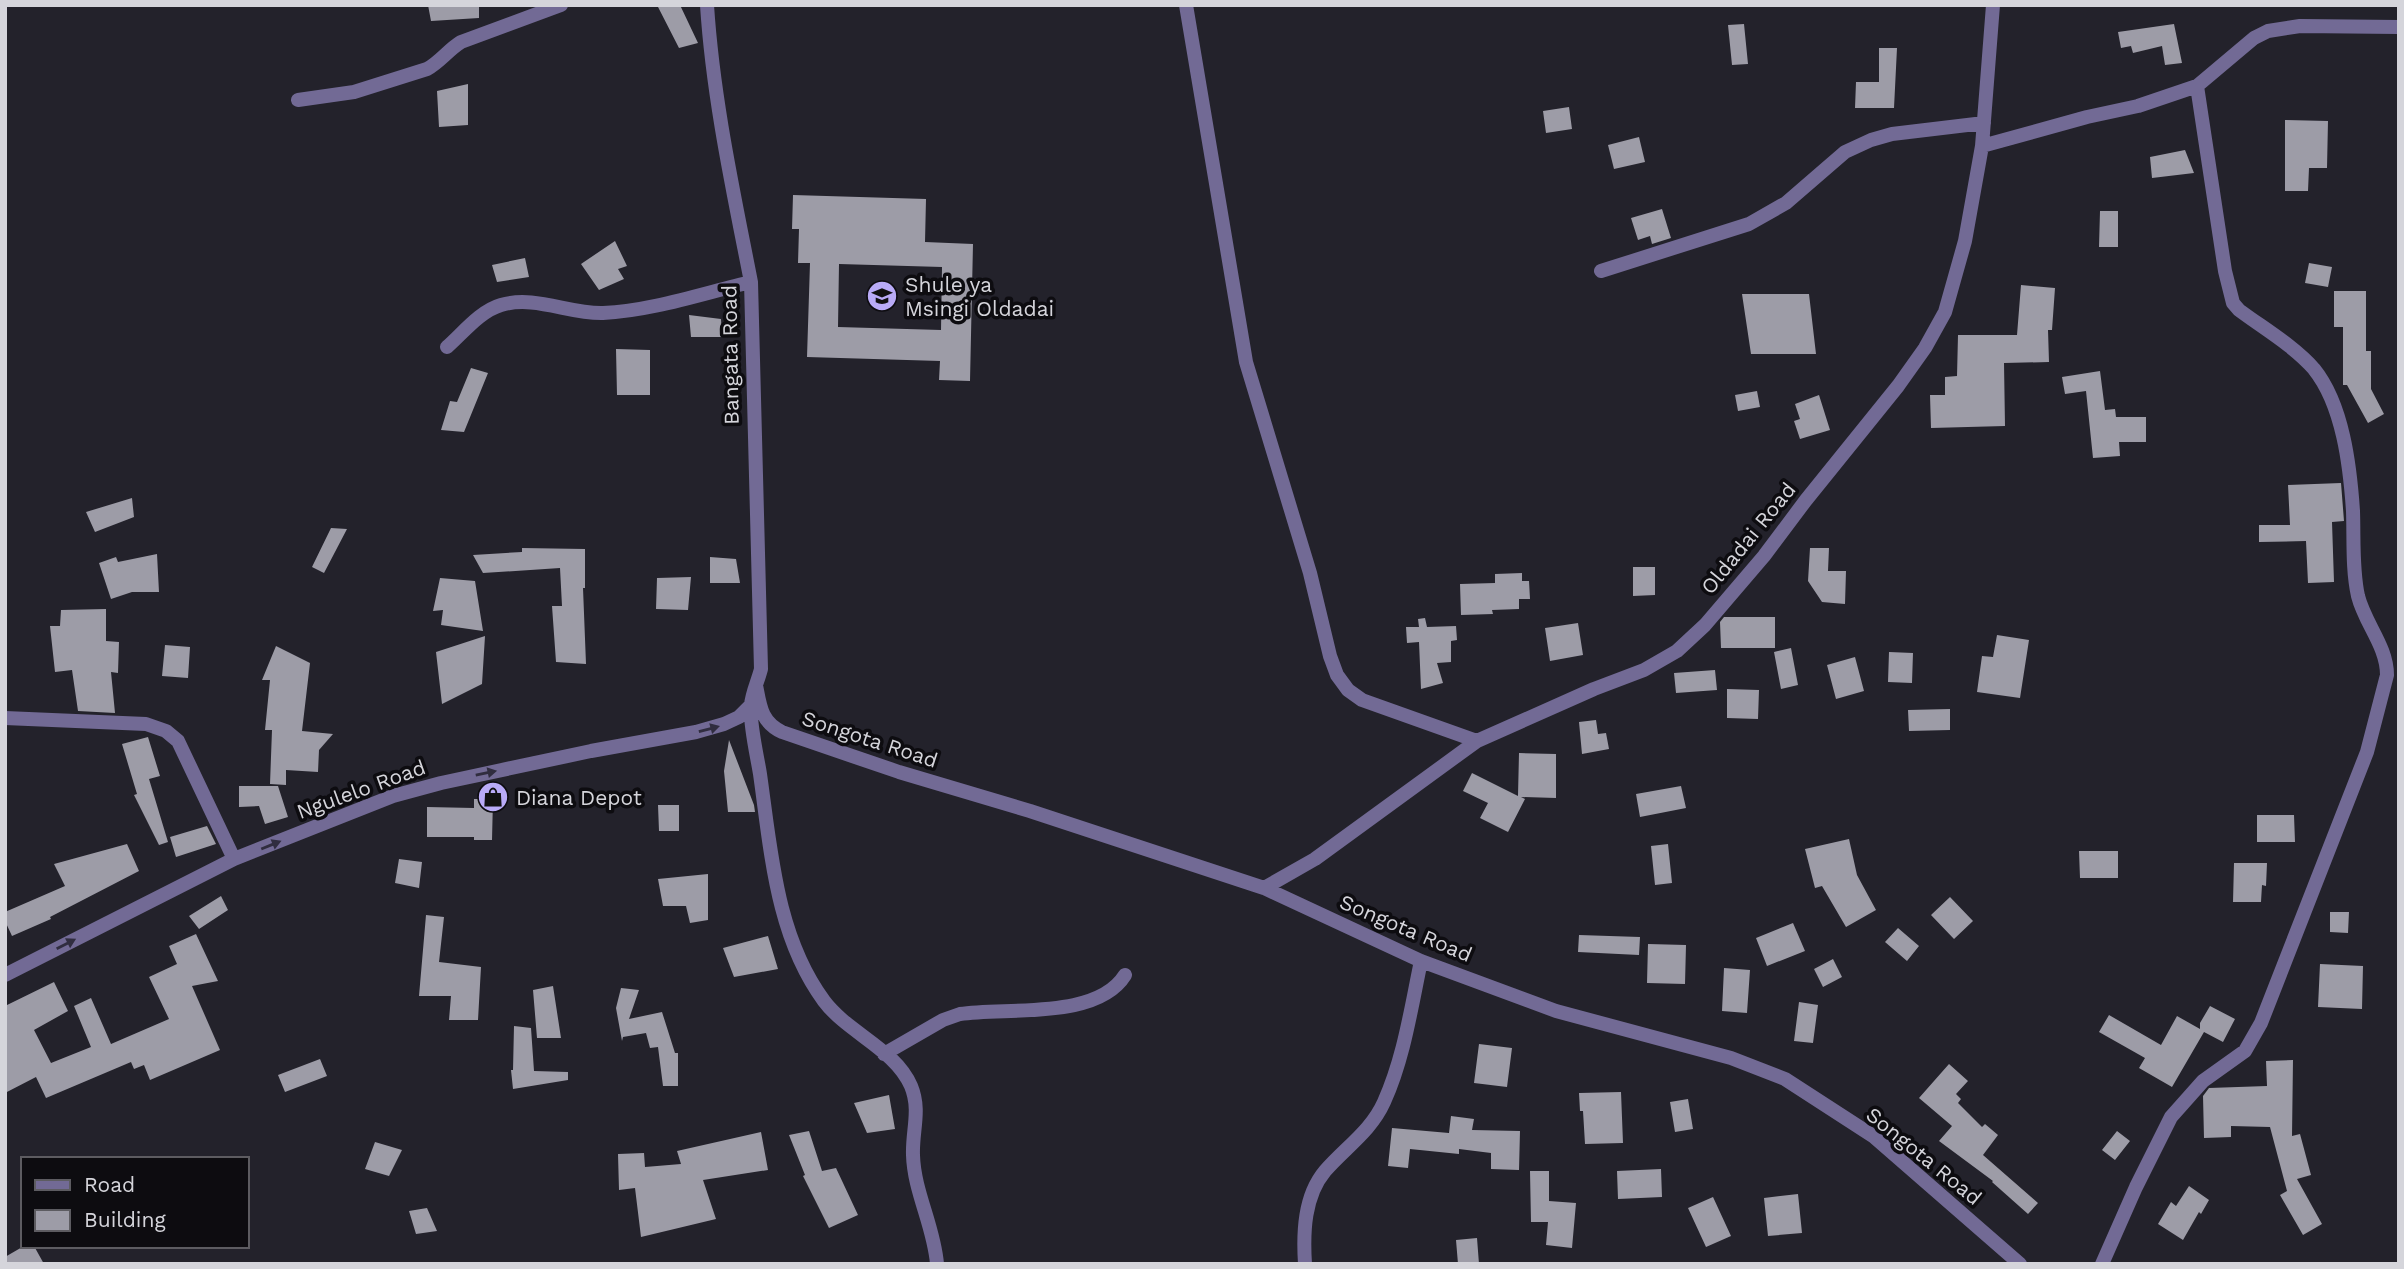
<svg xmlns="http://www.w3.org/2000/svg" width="2404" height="1269" viewBox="0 0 2404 1269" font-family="'Work Sans',sans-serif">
<rect width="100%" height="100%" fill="#23222b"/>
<path fill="#9d9ca7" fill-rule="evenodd" d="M428,5H479V18L431,21Z
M657,5H680L698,43L679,48Z
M1744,24L1748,64L1732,65L1728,25Z
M2174,24L2182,63L2165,65L2162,46L2133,53L2131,46L2121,48L2118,32Z
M1879,48H1897L1894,108H1855L1856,82H1879Z
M468,84V125L439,127L437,91Z
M1569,107L1572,129L1546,133L1543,111Z
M2285,120L2328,121L2327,168H2309L2308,191H2285Z
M1639,137L1645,162L1614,169L1608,145Z
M2185,150L2194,173L2152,178L2150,157Z
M793,195L926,199L925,242L973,244L970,381L939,380L940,361L807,357L810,263H798L799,229H792ZM839,264L942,267L941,330L838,327Z
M1662,209L1671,238L1652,244L1650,236L1638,240L1631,218Z
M2100,211H2118V247H2099Z
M615,241L627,266L618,269L624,279L599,290L581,264Z
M525,258L529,277L497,282L492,265Z
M2309,263L2332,267L2328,287L2305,283Z
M2021,285L2055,288L2052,330H2048L2049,362L2004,363L2005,426L1931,428L1930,395H1945V377L1957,376L1958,335H2017Z
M2334,291H2366V351H2371V389L2384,414L2368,423L2347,385H2343V327H2334Z
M1742,294H1809L1816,354H1751Z
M689,315L721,319L722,337H691Z
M616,349L650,350V395H617Z
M471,368L488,373L464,432L441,430L450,401L457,402Z
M2100,371L2105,410L2115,409L2116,417H2146V442H2119L2120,456L2093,458L2086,391L2065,394L2062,377Z
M1757,391L1760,407L1738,411L1735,395Z
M1819,395L1830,430L1800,439L1794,421L1800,419L1795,404Z
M2341,483L2344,521L2332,522L2334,582L2308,583L2306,541L2259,542V525H2290L2288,485Z
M132,498L134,517L95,532L86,512Z
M331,528L347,529L324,573L312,567Z
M522,548L585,549V588H583L586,664L556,662L552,606H562L560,568L483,573L473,555L522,552Z
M1810,548H1829L1828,571H1846L1845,604L1822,602L1808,581Z
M157,554L159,592H132L111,599L99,563L116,557L118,562Z
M710,557L736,559L740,583H710Z
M1633,567H1655V595L1633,596Z
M1522,573V581H1529L1530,599H1519V609L1492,610L1493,614L1461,615L1460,584L1495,583V574Z
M691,577L688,610L656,609L657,578Z
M440,578L475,581L483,631L441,625L443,610L433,611Z
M106,609V641L119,642L118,673L111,672L115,713L78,711L72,670L55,672L50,626H60L61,610Z
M1724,617H1775V648H1721L1720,622Z
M1425,618L1427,627L1456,626L1457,640L1451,641V662L1437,663L1443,683L1421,689L1419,642L1407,643L1406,627H1419L1418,619Z
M1578,623L1583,655L1550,661L1545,628Z
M1997,635L2029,640L2020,698L1977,692L1982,656L1993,657Z
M485,636L482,684L442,704L436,652Z
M165,645L190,647L188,678L162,676Z
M276,646L310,663L302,731L333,734L319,750L318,772L286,770V785L270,784L272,730H265L270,680H262Z
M1791,648L1798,685L1781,689L1774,652Z
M1889,652L1913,653L1912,683L1888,682Z
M1855,657L1864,691L1836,699L1827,665Z
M1715,670L1717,690L1676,693L1674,673Z
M1727,689L1759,690L1758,719L1727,718Z
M1950,709V730L1909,731L1908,710Z
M1596,720L1598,734L1606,733L1609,749L1582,754L1579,722Z
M148,737L160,776L149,779L168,842L159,845L134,795L137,794L122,744Z
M729,740L754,805L755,812H728L724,771Z
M1519,753L1556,754V798L1521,797L1525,799L1508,832L1480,818L1488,803L1463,791L1472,773L1518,796Z
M239,786H278L288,817L265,824L259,806L239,807Z
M1681,786L1686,808L1640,817L1636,794Z
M474,799H493L492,840H474V837H427V807L474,808Z
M658,805H679V831H659Z
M2257,815H2294L2295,842H2257Z
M207,826L216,844L176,857L170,837Z
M1849,839L1857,875L1876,910L1846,927L1822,886L1815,888L1805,849Z
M127,844L139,871L50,917L51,919L12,936L5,921V912L65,886L54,864Z
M1668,844L1672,883L1655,885L1651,846Z
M2079,851H2118V878H2080Z
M399,859L422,862L419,888L395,883Z
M2234,863H2267L2266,886L2262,885L2261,902H2233Z
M708,874V920L690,923L686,906H663L658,879Z
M221,896L228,910L199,929L189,916Z
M1950,897L1973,921L1954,939L1931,915Z
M2330,912H2349L2348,933L2330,932Z
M426,915L444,917L439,962L481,967L478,1020H449L451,996H419Z
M1793,923L1805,951L1767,966L1756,938Z
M1898,928L1919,946L1907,961L1885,942Z
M196,934L218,981L192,986L220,1050L150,1080L144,1065L134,1069L131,1062L46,1098L36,1077L5,1093V1006L54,982L68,1011L34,1030L51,1063L91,1047L74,1006L91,998L111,1044L169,1019L149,977L177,964L169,946Z
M1579,935L1640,937L1639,955L1578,952Z
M768,936L778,969L734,977L723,948Z
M1648,944L1686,945L1685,984L1647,983Z
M1833,959L1842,977L1823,987L1814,969Z
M2320,964L2363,966L2362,1009L2318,1007Z
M1724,968L1750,970L1747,1013L1722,1011Z
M553,986L561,1038H537L533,990Z
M621,988L639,990L629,1019L662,1012L675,1053H678V1086H663L658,1047L650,1048L646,1033L623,1037L622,1041L616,1008Z
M1799,1002L1818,1005L1813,1043L1794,1041Z
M2210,1006L2235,1019L2223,1042L2204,1032L2172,1087L2139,1068L2145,1058L2099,1032L2109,1015L2161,1045L2177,1016L2200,1029V1023Z
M514,1026L531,1028L534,1071L568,1072V1080L513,1089L511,1070H513Z
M1479,1044L1512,1048L1507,1087L1474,1083Z
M320,1059L327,1076L285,1092L278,1075Z
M2293,1060L2292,1136L2300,1134L2311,1175L2297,1179L2322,1224L2303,1235L2280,1195L2287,1191L2270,1127L2231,1126V1137L2204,1138L2203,1096L2209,1088L2267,1086L2266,1061Z
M1949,1064L1968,1081L1956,1094L1961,1099L1958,1103L1982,1127L1985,1124L1998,1135L1983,1155L2038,1203L2028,1214L1992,1182L1993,1181L1939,1141L1952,1126L1919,1098Z
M1621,1092L1623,1143L1585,1144L1583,1111H1580L1579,1093Z
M889,1095L895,1129L867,1133L854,1103Z
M1688,1099L1693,1129L1675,1132L1670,1102Z
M1451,1116L1474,1119L1472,1130L1520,1131L1519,1170L1491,1169V1153L1459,1149V1154L1410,1149L1408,1168L1388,1166L1392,1128L1449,1133Z
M809,1131L822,1171L836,1168L858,1215L829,1228L803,1176L805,1175L789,1135Z
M2117,1131L2130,1141L2115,1160L2102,1150Z
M761,1132L768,1170L703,1180L716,1219L641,1237L635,1188L619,1190L618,1154L644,1153L645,1167L681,1164L677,1151Z
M375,1142L402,1150L389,1176L365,1169Z
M1661,1169L1662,1197L1618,1199L1617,1171Z
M1530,1171H1549V1201L1576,1203L1572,1248L1546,1245L1548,1222H1531Z
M2189,1186L2209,1200L2201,1214L2199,1212L2183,1240L2158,1224L2171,1202L2176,1206Z
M1798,1194L1802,1233L1768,1236L1764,1198Z
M1713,1197L1731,1236L1706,1247L1688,1208Z
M427,1208L437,1231L416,1234L409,1211Z
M1477,1238L1479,1264H1458L1456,1240Z
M24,1246H34L44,1264H5V1257Z"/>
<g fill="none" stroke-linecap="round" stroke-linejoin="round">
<path stroke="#726a95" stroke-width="14" d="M707,5C713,98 733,190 751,282L761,669C758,681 752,693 751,705C749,722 757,755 760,774C771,851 776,936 824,1001C848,1033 895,1049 911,1086C921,1110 912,1131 913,1155C914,1192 934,1226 937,1264
M1186,5L1246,362L1310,573L1330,656L1337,675L1348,690L1362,700L1477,741
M298,100L354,92L427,69C440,62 448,50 461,42L561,5
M1982,146L2087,117L2138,106L2197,86L2254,38L2268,31L2300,26L2399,27
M1601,271L1749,224L1786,203L1845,152L1871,140L1892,134L1984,123
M447,347C463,333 480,311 501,305C535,295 569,314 603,313C651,311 704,293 751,282
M756,685C760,706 761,722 782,732L899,772L1030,811L1264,888L1421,961L1556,1011L1731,1058L1785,1079L1873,1136L2020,1264
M5,718L146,724L166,731L178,741L234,859
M1264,888L1315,859L1477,741L1594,689L1644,670L1677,651L1705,625L1764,556L1806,500L1898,386L1925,348L1945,312L1965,241L1982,146L1993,5
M5,975L234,859L393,796L441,783L591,751L696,732L724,724L739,717L750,706
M884,1054L943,1020L960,1014C1007,1007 1097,1020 1125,975
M1305,1264C1303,1233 1304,1196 1325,1171C1346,1147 1371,1131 1384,1102C1404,1058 1411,1008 1421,961
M2102,1264L2136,1187L2171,1117L2203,1081L2245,1051L2261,1023L2367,752L2387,675C2387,646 2365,624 2358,596C2352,569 2354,539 2353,511C2350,466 2343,405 2314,369C2294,346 2263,328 2239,310L2233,303L2225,271L2197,86"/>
</g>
<defs><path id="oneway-solid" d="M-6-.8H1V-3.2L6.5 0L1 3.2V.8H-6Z" transform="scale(1.75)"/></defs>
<g fill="#302d3f">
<use href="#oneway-solid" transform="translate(709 729) rotate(-15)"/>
<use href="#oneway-solid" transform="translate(486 773) rotate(-12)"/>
<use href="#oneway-solid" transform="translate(271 845) rotate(-22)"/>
<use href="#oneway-solid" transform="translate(66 944) rotate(-27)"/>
</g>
<defs>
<g id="school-disc" transform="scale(1.575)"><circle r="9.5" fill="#b9abf7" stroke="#0d0c10"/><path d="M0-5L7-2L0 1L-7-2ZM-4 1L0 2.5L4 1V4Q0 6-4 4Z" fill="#111"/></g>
<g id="shop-disc" transform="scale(1.575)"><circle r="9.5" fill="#b9abf7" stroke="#0d0c10"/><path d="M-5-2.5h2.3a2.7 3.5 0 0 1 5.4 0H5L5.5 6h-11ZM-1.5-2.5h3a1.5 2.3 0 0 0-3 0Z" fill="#111"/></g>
</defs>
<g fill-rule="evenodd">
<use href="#school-disc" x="882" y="296"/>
<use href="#shop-disc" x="493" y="797"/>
</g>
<g text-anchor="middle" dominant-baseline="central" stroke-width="7" stroke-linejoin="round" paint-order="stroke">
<g font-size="21" fill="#d5d5db" stroke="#0d0c10" text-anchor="start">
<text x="905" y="284">Shule ya<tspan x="905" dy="24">Msingi Oldadai</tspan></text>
<text x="516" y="797">Diana Depot</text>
</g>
<g font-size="21" fill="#d5d5db" stroke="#0d0c10">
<text transform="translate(730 355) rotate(-91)">Bangata Road</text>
<text transform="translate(1748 538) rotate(-51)">Oldadai Road</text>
<text transform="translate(870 739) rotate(18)">Songota Road</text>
<text transform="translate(361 789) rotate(-20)">Ngulelo Road</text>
<text transform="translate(1406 928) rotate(23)">Songota Road</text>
<text transform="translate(1924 1156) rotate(39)">Songota Road</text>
</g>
</g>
<rect width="2404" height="1269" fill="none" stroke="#d5d5db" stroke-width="14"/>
<rect x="21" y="1157" width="228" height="91" fill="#0d0c10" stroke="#5d5c61" stroke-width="2"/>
<rect x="35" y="1180" width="35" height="10" fill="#726a95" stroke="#5d5c61" stroke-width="2"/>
<text x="84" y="1192" font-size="21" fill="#d5d5db">Road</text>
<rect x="35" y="1210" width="35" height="21" fill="#9d9ca7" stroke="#5d5c61" stroke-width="2"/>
<text x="84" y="1227" font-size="21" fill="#d5d5db">Building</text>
</svg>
